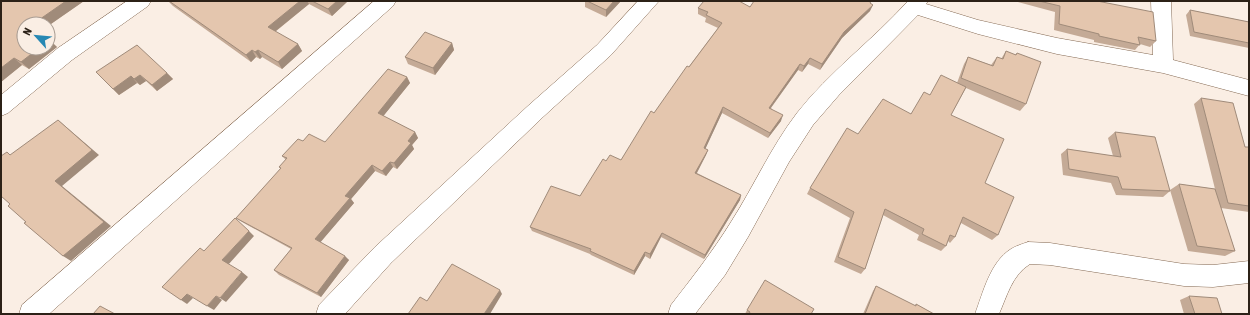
<svg xmlns="http://www.w3.org/2000/svg" width="1250" height="315" viewBox="0 0 1250 315" font-family="'Asap Condensed',sans-serif">
<rect width="100%" height="100%" fill="#faeee4"/>
<g fill="none" stroke-linecap="round" stroke-linejoin="round">
<g stroke="#856a54" stroke-width="1">
<path id="minor" d="M127,1H151L148,6L72,60L8,113L1,116V95L58,48Z
M374,1H396L393,6L49,314H19L22,305Z
M638,1H659L611,55L543,117L391,263L345,314H316L319,305L375,247L529,105L597,45Z
M908,1H928L926,4L978,20L1057,38L1153,55L1151,1H1171L1173,60L1249,80V96L1163,73L1057,54L978,34L918,15L839,95L813,125L789,162L748,237L725,275L695,314H668L671,305C692,278 713,251 731,222C754,186 771,147 797,113C829,72 873,40 908,1Z
M1028,242L1050,243L1184,264L1213,265L1249,261V283L1213,287L1184,286L1050,265L1030,264C1012,275 1007,296 999,314H975C983,293 990,262 1011,249C1016,246 1022,244 1028,242Z"/>
</g>
<use href="#minor" fill="#fff" fill-rule="evenodd"/>
</g>
<path fill="#c4aa96" d="M1,1H84L48,26L24,24L57,47L29,69L22,65L1,82Z
M168,1H348L332,16L309,4L275,32L298,44L302,51L282,69L262,57L260,59L256,57L251,62L173,6Z
M585,1H621L606,17L585,7Z
M1014,1H1097L1156,41L1150,47L1140,44L1135,50L1094,42V40L1054,30L1055,12Z
M871,3L870,11L842,38L820,70L808,64L802,72L798,70L771,108L781,121L768,138L722,113L705,149L708,150L706,155L697,173L741,195L740,200L704,259L661,237L650,259L645,256L634,275L591,255L590,254L532,231L530,227L580,196L606,161L621,160L654,113L718,28L705,22L706,18L698,14V8Z
M1190,10L1249,22V48L1190,36L1186,15Z
M452,43L454,50L435,75L408,64L405,57Z
M1006,51L1015,55L1017,53L1026,104L1020,111L966,88L951,115L985,183L998,235L992,240L961,223L955,237L950,243L948,241L946,246L941,251L917,240L919,235L883,215L865,269L861,274L834,262L850,218L807,194L810,188L858,134L911,114L929,95L957,83L964,64L968,57L991,65L997,57L1001,59Z
M96,72L167,73L173,79L157,91L146,81L140,85L137,83L119,95Z
M407,77L410,83L383,116L415,132L418,138L412,145L414,149L397,169L393,167L386,176L375,171L351,199L354,203L320,242L349,260L321,297L279,275L274,270L291,249L242,222L236,218L281,169L279,167L286,160L282,156L303,141L325,142Z
M1201,98L1245,147H1249V212L1221,208L1235,251L1225,256L1188,251L1170,190L1179,184L1215,189L1194,104Z
M1115,132L1170,191L1163,197L1116,195L1111,183L1063,175L1061,154L1067,149L1113,156L1108,138Z
M876,286L915,306L916,304L934,314H863L873,291Z
M1189,296L1222,314H1184L1180,300Z
M747,310L811,314H745Z"/>
<path fill="#a08b7a" d="M66,1H84L48,26V24H33Z
M300,1H307L309,4L272,34L268,27Z
M337,1H348L332,16L328,9Z
M614,1H621L606,17V10Z
M873,5L870,11L842,38L820,70L822,64L844,32Z
M50,40L57,47L29,69L21,62L39,48H48V41Z
M452,43L454,50L435,75L433,68Z
M298,44L302,51L282,69L278,62Z
M252,50L256,57L251,62L246,55Z
M258,50L262,57L260,59L255,52Z
M14,58L22,65L1,82V68Z
M810,58L808,64L802,72L804,66Z
M800,64L798,70L767,113L769,108Z
M167,73L173,79L157,91L152,85Z
M140,75L146,81L140,85L134,79Z
M131,76L137,83L119,95L113,89Z
M407,77L410,83L381,119L378,113Z
M723,107L722,113L703,154L704,148Z
M783,115L781,121L768,138L770,133Z
M58,120L99,155L62,186L111,226L71,261L63,256L55,181Z
M415,132L418,138L412,145L414,149L397,169L394,163L408,141Z
M708,150L706,155L694,178L695,173Z
M390,162L393,167L386,176L382,171Z
M372,165L375,171L351,199L354,203L319,244L315,239L345,196Z
M741,195L740,200L704,259L705,255Z
M249,231L254,236L228,265L222,260Z
M662,233L661,237L650,259V254Z
M645,252V256L634,275V271Z
M345,256L349,260L321,297L317,293Z
M242,272L248,277L226,302L220,298Z
M500,290L502,294L490,314H484Z
M187,294L193,298L187,304L181,300Z
M216,296L222,300L214,310L207,306Z"/>
<path fill="#e4c6ae" stroke="#a08b7a" d="M1,1H66L33,24H24V48H39L21,62L14,58L1,68Z
M169,1H300L268,27L298,44L278,62L258,50L255,52L252,50L246,55Z
M312,1H337L328,9Z
M587,1H614L606,10Z
M704,1H739L750,7L754,1H871L870,3L873,5L844,32L822,64L810,58L804,66L800,64L769,108L783,115L770,133L723,107L704,148L708,150L695,173L741,195L705,255L662,233L650,254L645,252L634,271L590,251L591,249L530,227L551,186L580,196L603,159L606,161L610,155L621,160L651,111L654,113L687,66L689,67L722,23L706,15L708,12L698,8Z
M1039,1H1097L1153,12L1156,41L1138,37L1140,45L1099,36V34L1059,24L1060,6Z
M1190,10L1249,22V43L1194,32Z
M425,32L452,43L433,68L405,57Z
M137,45L167,73L152,85L140,75L134,79L131,76L113,89L96,72Z
M1006,51L1016,55L1017,53L1041,62L1026,104L961,78L968,57L993,66L997,57L1003,59Z
M388,69L407,77L378,113L415,132L408,141L411,143L394,163L390,162L382,171L372,165L345,196L350,198L315,239L345,256L317,293L274,270L292,248L236,218L281,168L279,167L287,158L282,156L298,139L303,141L309,134L325,142Z
M941,75L966,87L951,115L1004,139L985,183L1014,197L998,235L963,217L955,237L950,235L946,246L922,234L924,229L885,209L865,269L838,257L854,212L810,188L847,128L858,134L883,99L911,114L924,92L930,95Z
M1201,98L1233,103L1245,147H1249V206L1228,203Z
M58,120L92,150L55,181L104,222L63,256L24,223L26,222L8,206L10,204L1,196V156L7,152L10,155Z
M1115,132L1155,137L1170,191L1122,189L1118,177L1069,169L1067,149L1121,157Z
M1179,184L1215,189L1235,251L1197,246Z
M235,218L249,231L222,260L242,272L220,298L216,296L207,306L187,294L181,300L162,287L200,248L204,251Z
M452,264L500,290L484,314H408L420,297L427,301Z
M765,280L814,309L811,314H749L750,312L747,310Z
M876,286L916,306V304L934,314H865Z
M1189,296L1217,298L1222,314H1195Z
M100,306L115,314H93Z"/>
<rect width="1250" height="315" fill="none" stroke="#2c2117" stroke-width="4"/>
<g transform="translate(36 36) rotate(297)"><circle r="19" fill="#faeee4" stroke="#a89c92"/>
<path d="M0-3L7 15L0 10L-7 15Z" fill="#2788b3"/>
<text y="-6" font-size="11" font-weight="bold" text-anchor="middle" fill="#2c2117">N</text>
</g>
</svg>
